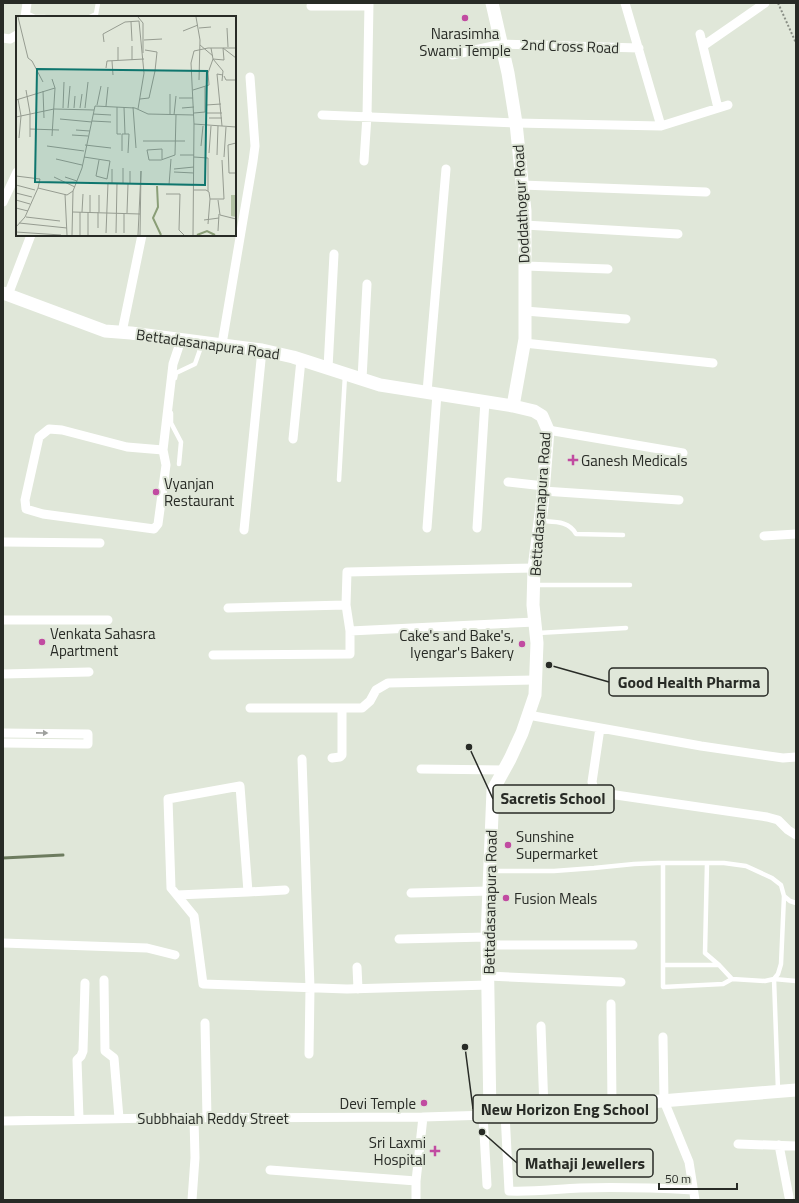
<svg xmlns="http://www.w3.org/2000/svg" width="799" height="1203" viewBox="0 0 799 1203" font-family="'Titillium Web',sans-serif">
<rect width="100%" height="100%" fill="#e0e7d9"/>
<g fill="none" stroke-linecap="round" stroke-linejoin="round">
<path stroke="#6d7c5f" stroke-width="3" d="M3,858L63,855"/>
<path stroke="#898e85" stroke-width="2" stroke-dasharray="2 2" stroke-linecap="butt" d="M778,3L796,43"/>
<path stroke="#fff" stroke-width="4.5" d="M26,13L35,17H45
M90,17L96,14L98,3
M175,378L176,373L195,364L202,344
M171,413V423L181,442L179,464
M339,480L345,375
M542,521C555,522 569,521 576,534L623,535
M534,585H630
M538,633L626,628
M663,863V965H719
M707,863L705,953L719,965L732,979
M492,871H554L594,868L634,864L658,863H724L746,866L772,878L781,885L784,896L781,964L778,974L774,979L765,981L732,979L723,984L663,987V965
M784,896L790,901L796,903
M778,1090L774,979L796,981"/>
<path stroke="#fff" stroke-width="9" d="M625,3L661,126
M311,6H369
M25,17L27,3
M700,34L718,108
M3,38L10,39L17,35
M703,46L765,3
M452,55L502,44L639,48
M322,115L516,123L661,126L728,105
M364,161L367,116L369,3
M522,185L706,192
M3,202L17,172
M525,225L678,234
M525,266L608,269
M8,295L31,235
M525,311L626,319
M122,332L142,235
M524,343L713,363
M222,344L253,161L255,146L250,77
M328,368L334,254
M362,379L367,284
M427,392L446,169
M548,430L683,453
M293,439L301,360
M163,450L127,447L62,430L49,429L39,437L25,500L26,509L43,514L154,529L158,524L166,465L163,450L173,364L181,340
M508,482L544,486
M543,491L679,500
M427,528L437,394
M477,528L485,401
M244,530L262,350
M764,536L796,534
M3,542L100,543
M346,605L347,572L534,568
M228,608L346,605L350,631L535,622
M3,620H108
M213,655L350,654V631
M3,674L89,672
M250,708H362L370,701L376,690L388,683L535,680
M528,715L701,746L783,758L796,757
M600,728L592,782L594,789L602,793L767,817L778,820L788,830L796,835
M3,733L88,734V744L3,743
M332,758L340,757L342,755V708
M302,759L310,988L309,1054
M421,769L504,770
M248,892L285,890
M411,893L489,891
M177,895L248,892L240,786L168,799L171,888L194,916L203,984L347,989L489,985
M399,939L487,937
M3,943L147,948L175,955
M488,945H633
M357,967L358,989
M488,976L621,982
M104,980L105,1051L114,1058L119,1118
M611,1004L612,1105
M205,1023L207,1118
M541,1026L544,1110
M663,1037L664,1101L689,1162L695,1200
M505,1113L509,1191C533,1192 556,1189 580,1188C618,1187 656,1188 693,1190
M483,1115L487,1185
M79,1119L77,1060L81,1056L83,1051L85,983
M3,1121L153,1118L423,1117
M738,1144L796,1146
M779,1145L789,1197
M270,1170L416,1181
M192,1200L195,1158L194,1118
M416,1200V1181L423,1117L490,1115"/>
<path stroke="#fff" stroke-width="13" d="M492,3L508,73L516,123L525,211V339L513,406
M3,293L105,331L131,333L262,350L293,357L380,385L513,406L534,411L542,416L548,430L542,506L534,568L533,605L537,643L535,695L522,733L510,759L493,790L487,937L490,1115L796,1090"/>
</g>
<defs><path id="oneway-solid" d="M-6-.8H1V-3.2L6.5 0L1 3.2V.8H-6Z"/></defs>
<use fill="#9ea09d" href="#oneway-solid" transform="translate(42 733) rotate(1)"/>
<g fill="#c14ba1" stroke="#e0e7d9" stroke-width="1.5">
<circle cx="465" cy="18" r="4"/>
<path d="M571 454h4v4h4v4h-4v4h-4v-4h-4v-4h4z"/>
<circle cx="156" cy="492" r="4"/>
<circle cx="42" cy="642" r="4"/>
<circle cx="522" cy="644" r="4"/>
<circle cx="508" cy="845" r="4"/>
<circle cx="506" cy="898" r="4"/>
<circle cx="424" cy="1103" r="4"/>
<path d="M433 1145h4v4h4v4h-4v4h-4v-4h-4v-4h4z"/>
</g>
<g text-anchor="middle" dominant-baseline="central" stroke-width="4" stroke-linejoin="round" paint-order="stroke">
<g font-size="15" fill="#282b26" stroke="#e0e7d9" text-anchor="start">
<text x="465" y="33" text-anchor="middle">Narasimha<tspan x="465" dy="17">Swami Temple</tspan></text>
<text x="581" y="460">Ganesh Medicals</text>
<text x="164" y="483">Vyanjan<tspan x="164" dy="17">Restaurant</tspan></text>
<text x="50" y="633">Venkata Sahasra<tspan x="50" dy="17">Apartment</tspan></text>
<text x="514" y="635" text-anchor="end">Cake's and Bake's,<tspan x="514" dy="17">Iyengar's Bakery</tspan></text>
<text x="516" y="836">Sunshine<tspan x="516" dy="17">Supermarket</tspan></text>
<text x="514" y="898">Fusion Meals</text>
<text x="416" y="1103" text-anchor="end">Devi Temple</text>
<text x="426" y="1142" text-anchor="end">Sri Laxmi<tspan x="426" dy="17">Hospital</tspan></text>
</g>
<g font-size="15" fill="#282b26" stroke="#e0e7d9">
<text transform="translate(570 46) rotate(2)">2nd Cross Road</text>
<text transform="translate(521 204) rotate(-93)">Doddathogur Road</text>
<text transform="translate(208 344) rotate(8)">Bettadasanapura Road</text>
<text transform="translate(540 504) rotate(-86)">Bettadasanapura Road</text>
<text transform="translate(490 902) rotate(-89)">Bettadasanapura Road</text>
<text x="213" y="1118">Subbhaiah Reddy Street</text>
</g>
</g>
<g transform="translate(16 16)">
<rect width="220" height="220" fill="#e0e7d9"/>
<path d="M215,179H220V201L215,200Z" fill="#b2c2a4"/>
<path fill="none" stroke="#8a9e77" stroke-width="2" d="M141,170L142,191L137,202L145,219M181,219L191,215L199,219"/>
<path fill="none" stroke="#969c91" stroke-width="1" d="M2,1L12,42L16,45L27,66M122,1L127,7V37M180,1L184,24L183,64M115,6L116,25M183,12L195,11M211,12L212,31M167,15L182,9M128,24L146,23M88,26L87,18L109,6L123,5L128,57L122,93M184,29L197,40M116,30V44M102,31V44M195,32L197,43L207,55L206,65M207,32L220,42M220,32H192L178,35L175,47L178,108L220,111M96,45L97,59M90,52L91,45L128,43M208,60L210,64H220M36,63L39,72L36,120M10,74L14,97V121M177,74L193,69L192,57L197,43L208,44L207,32M27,75L28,102M163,82H177M2,83L5,100L3,122M124,83L133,82L139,55L141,36L129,34M0,84L39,72M81,89L85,70M190,89L205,88M90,90L92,71M101,91V118H105M117,91L120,132M47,92L48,66M52,92L54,70M58,92L59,80M64,92L66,78M69,92L72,66M166,92L178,91M178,97L189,96V71M190,97H206M77,98L95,99M154,99V78M158,99L160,80M0,101L38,93L78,94M193,102H206M44,103L76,106M76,105L95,106M206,110L201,58L207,59M14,113L43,114M60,114L74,115M109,118H113L112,137M56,119L72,120M127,125H169M220,127L212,129L213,157H220M69,129L95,132M31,130L68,135M185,130L187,110M106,135V118H109L108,91M193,137L195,110M164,139H178M201,139L202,110M68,141L94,145L91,163L80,160L83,144M178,141L192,142V175M208,141L210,111M40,143L66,149M146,143V133L131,134L133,144H145L159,139L160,99M158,153L178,151M114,155V168M158,156L178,157M0,160L24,163L22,172M38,161L59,171M49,161L61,165M96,167V153M107,168V152M0,169L19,174M153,169L155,143M178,174H190L193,176L194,183H208L206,144M0,177L16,181M49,178L51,219M150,178H164L163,214L168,219M0,184L14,188M202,184L204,199L220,203M0,192L12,195M57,196L124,198M66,196L67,178M72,196V219M74,196V179M82,196V212M83,196V179M111,197L112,168M10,201L44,205M188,204L203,202M3,207L51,212M192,208L194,183M0,211L9,201L22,172L51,179L57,175L66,152L79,90L119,92L132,98L178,99M202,215L203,198M0,216L45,219M90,217L92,167L178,169M100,217L101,167M108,217V197M56,219L57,175M64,219V196M122,219L125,155M124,219L125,155M177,219L178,108"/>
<path fill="#0f766e" fill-opacity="0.15" stroke="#0f766e" stroke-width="2" d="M21,53L191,55L189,169L19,166Z"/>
<rect width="220" height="220" fill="none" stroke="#282b26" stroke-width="2"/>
</g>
<path fill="none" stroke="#282b26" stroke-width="1.5" d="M549 665L609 682M469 747L493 799M465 1047L473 1109M482 1132L517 1163"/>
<g fill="#282b26" stroke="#e0e7d9" stroke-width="1.5">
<circle cx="549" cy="665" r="4"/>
<circle cx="469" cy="747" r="4"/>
<circle cx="465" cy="1047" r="4"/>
<circle cx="482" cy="1132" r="4"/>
</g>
<g fill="#e0e7d9" stroke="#282b26" stroke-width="1.5">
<rect x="609" y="668" width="159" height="28" rx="4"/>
<rect x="493" y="785" width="121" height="28" rx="4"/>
<rect x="473" y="1095" width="184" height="28" rx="4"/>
<rect x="517" y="1149" width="136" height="28" rx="4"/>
</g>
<g font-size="16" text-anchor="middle" font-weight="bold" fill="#282b26">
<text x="689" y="688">Good Health Pharma</text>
<text x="553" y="804">Sacretis School</text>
<text x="565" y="1115">New Horizon Eng School</text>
<text x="585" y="1169">Mathaji Jewellers</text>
</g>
<rect width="799" height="1203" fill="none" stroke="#282b26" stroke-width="8"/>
<path d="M659 1183v6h78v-6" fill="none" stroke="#282b26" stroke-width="2"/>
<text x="665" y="1183" font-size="12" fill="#282b26" stroke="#e0e7d9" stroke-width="3" paint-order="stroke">50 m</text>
</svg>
